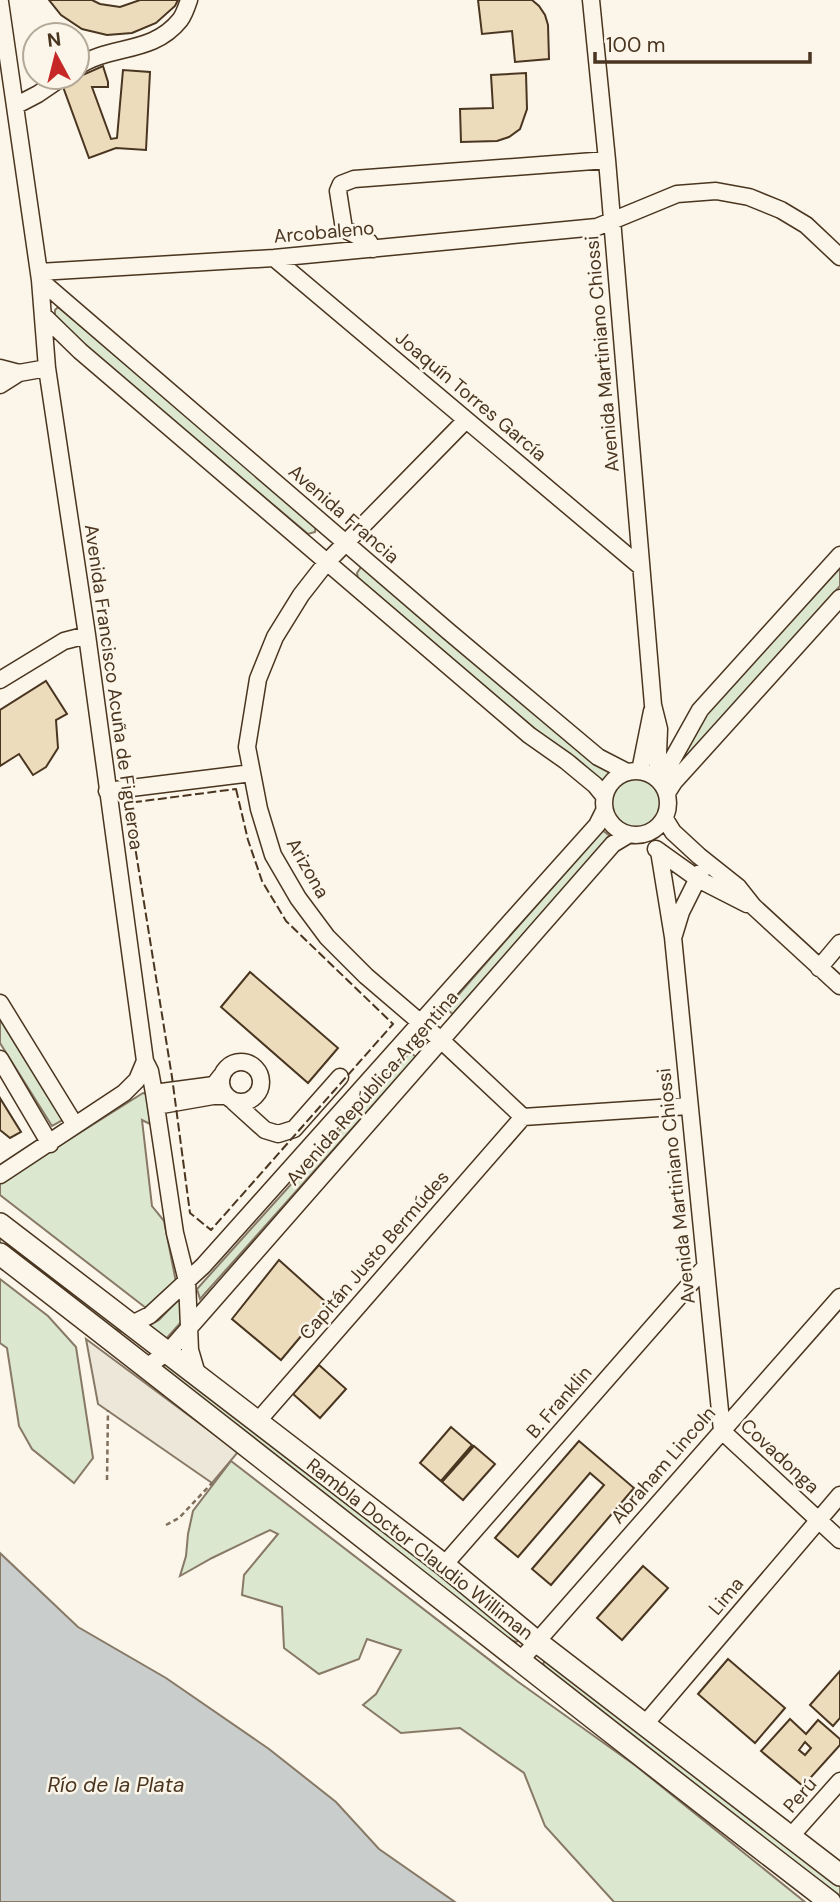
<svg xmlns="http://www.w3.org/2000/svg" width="840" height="1902" viewBox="0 0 840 1902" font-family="'DM Sans',sans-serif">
<rect width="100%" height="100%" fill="#fbf6e9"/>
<path fill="#dce7d0" stroke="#887966" stroke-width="2" d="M58,307L316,525L315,532L308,534L85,346L55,315V310Z
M361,567L366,568L598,765L610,773L603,782L576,758L542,735L358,578L357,573Z
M840,568V586L669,778L707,712Z
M611 803a25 25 0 1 1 50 0a25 25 0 1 1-50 0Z
M602,830L610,836L453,1014L446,1009Z
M0,1019L63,1120L52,1126L0,1043Z
M410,1052L416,1057L200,1299L197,1289Z
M143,1093L147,1094L150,1124L142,1120L152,1206L164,1221L176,1282L146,1308L0,1195V1183Z
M0,1231L126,1333L103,1325L0,1245Z
M0,1279L48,1316L76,1347L93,1458L74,1483L32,1449L19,1426L7,1348L0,1343Z
M179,1299L182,1300L183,1320L165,1340L148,1326L159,1320Z
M166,1363L511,1629L519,1640L518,1641L516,1642L505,1638L162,1369Z
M231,1461L517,1681L636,1766L805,1902H614L545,1826L524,1773L460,1728L401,1733L363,1705L376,1694L401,1650L367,1639L359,1659L319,1674L284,1648L282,1607L242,1595L244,1575L278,1534L270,1530L212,1558L180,1576L186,1556L188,1534L193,1511Z
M545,1660L840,1884V1899L550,1673L543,1664Z"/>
<path fill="#ede7d9" stroke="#887966" stroke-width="2" d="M86,1339L238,1452L212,1483L98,1404Z"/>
<path fill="#c9cecd" stroke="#887966" stroke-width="2" d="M0,1553L78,1627L166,1678L269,1749L336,1802L379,1849L455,1902H0Z"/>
<path fill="#ecdcbc" stroke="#4a3520" stroke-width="2" fill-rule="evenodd" d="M49,0H92L100,4L120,7L140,0H178L175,6L156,23L132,33L107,35L82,29L61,15Z
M478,0H532L539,6L545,15L548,25L549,59L515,62L512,31L482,34Z
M103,66L108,82V87H92L111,139L117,138L123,70L150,72L146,150L116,148L89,158L62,84Z
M526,73L527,109L520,129L509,137L497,141L461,142L460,109L493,108L491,75Z
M46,681L67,714L56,720L58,748L46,767L33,775L19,754L0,766V710Z
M250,972L338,1048L308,1083L221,1007Z
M0,1098L21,1132L10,1138L0,1130Z
M279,1260L328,1304L281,1360L232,1319Z
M319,1365L346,1389L320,1418L293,1394Z
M451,1427L472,1445L441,1481L420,1463Z
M579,1441L634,1488L551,1585L532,1569L604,1485L590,1473L518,1557L495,1538Z
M474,1446L495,1464L463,1500L442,1482Z
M643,1566L668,1588L622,1640L597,1618Z
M728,1659L785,1708L755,1743L698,1694Z
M840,1671V1718L833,1726L810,1705Z
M790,1719L806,1734L818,1720L840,1739V1745L803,1786L761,1751ZM805,1742L811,1748L805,1755L799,1750Z"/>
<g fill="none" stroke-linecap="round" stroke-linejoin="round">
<g stroke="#4a3520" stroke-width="19">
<path id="minor" d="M591,0L607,160L653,705L659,729L657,778
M0,2L40,280L47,368L87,635L145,1061L150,1071L154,1093L175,1233L187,1281L190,1350L197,1374
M77,67C110,44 152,55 180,20C184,15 187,6 189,0
M15,106L38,94L63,77
M373,249L369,242L344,229L338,191L341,184L354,179L607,160
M274,258L641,567
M39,272L274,258L597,227L677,194L716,191L749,197L781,210L806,225L840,257
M40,280L448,631L598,757L627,772
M43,315L80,351L529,735L566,761L595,785L604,796
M0,368L19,373L47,368
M0,385L19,373
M466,420L326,563L301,595L275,637L258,679L247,747L259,809L273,855L298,898L327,937L366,976L442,1041L523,1117L689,1106
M0,680L64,641L87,635
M604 803a32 32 0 1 1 64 0a32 32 0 1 1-64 0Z
M640,771L652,711
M659,780L671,762L700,710L840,555
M107,791L252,773
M667,793L674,782L840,598
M665,819L673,832L699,856L738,887L753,906L840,986
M656,849L698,879L747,904
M659,851L673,937L722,1431
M674,935L681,912L701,872
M819,968L840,943
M0,1003L75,1125
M0,1059L50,1144
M221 1082a20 20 0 1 1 40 0a20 20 0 1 1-40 0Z
M154,1093L214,1085L221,1076
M234,1102L265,1130L278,1134L294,1129L340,1077
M156,1106L213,1096H225
M0,1175L124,1093L137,1080L145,1061
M132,1324L150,1315L203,1266L597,825L604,811
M146,1367L168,1352L613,844L628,835
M257,1422L523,1117
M722,1431L840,1540
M444,1565L705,1267
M519,1662L840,1297
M645,1724L840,1495
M791,1836L840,1781"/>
</g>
<g stroke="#4a3520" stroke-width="24">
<path id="major" d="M0,1224L444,1565L536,1641L840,1875
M0,1254C278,1468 551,1688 830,1902"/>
</g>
<path stroke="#7f6f5c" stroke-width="2.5" stroke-dasharray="5 3.5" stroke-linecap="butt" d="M107,1480L108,1410
M166,1525L179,1518L212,1483"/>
<use href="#minor" stroke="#fbf6e9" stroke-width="16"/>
<use href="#major" stroke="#fbf6e9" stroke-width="21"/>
<path stroke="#4a3520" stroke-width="2" stroke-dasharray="9 3.5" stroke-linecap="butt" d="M236,789L248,840L262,881L286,921L393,1024L211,1230L190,1213L172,1077L128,803Z"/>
</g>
<g text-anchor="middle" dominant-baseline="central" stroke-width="5" stroke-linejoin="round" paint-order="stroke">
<g font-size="19" fill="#4a3520" stroke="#fbf6e9">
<text transform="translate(324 232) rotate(-5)">Arcobaleno</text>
<text transform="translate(602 354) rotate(-95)">Avenida Martiniano Chiossi</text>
<text transform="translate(471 396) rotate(40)">Joaquín Torres García</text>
<text transform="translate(344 514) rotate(41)">Avenida Francia</text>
<text transform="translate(114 687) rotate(82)">Avenida Francisco Acuña de Figueroa</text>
<text transform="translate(308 868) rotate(60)">Arizona</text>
<text transform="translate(372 1088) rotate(-49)">Avenida República Argentina</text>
<text transform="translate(676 1186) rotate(-96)">Avenida Martiniano Chiossi</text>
<text transform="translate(374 1255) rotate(-49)">Capitán Justo Bermúdes</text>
<text transform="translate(559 1402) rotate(-49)">B. Franklin</text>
<text transform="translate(780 1456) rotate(43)">Covadonga</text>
<text transform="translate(663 1465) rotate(-49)">Abraham Lincoln</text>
<text transform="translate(420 1549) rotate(38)">Rambla Doctor Claudio Williman</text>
<text transform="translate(726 1596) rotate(-50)">Lima</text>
<text transform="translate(800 1795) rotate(-49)">Perú</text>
</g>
<g font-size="21" font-style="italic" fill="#4a3520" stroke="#fbf6e9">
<text x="116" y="1785">Río de la Plata</text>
</g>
</g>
<g transform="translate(56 56) rotate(353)"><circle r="33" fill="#fbf6e9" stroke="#b4a999" stroke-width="2"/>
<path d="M0-5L12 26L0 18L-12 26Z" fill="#c62828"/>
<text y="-10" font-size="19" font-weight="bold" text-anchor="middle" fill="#4a3520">N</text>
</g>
<path d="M595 52v10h215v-10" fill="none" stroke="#4a3520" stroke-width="3.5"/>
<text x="606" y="52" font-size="21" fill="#4a3520" stroke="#fbf6e9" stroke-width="5" paint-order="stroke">100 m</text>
</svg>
